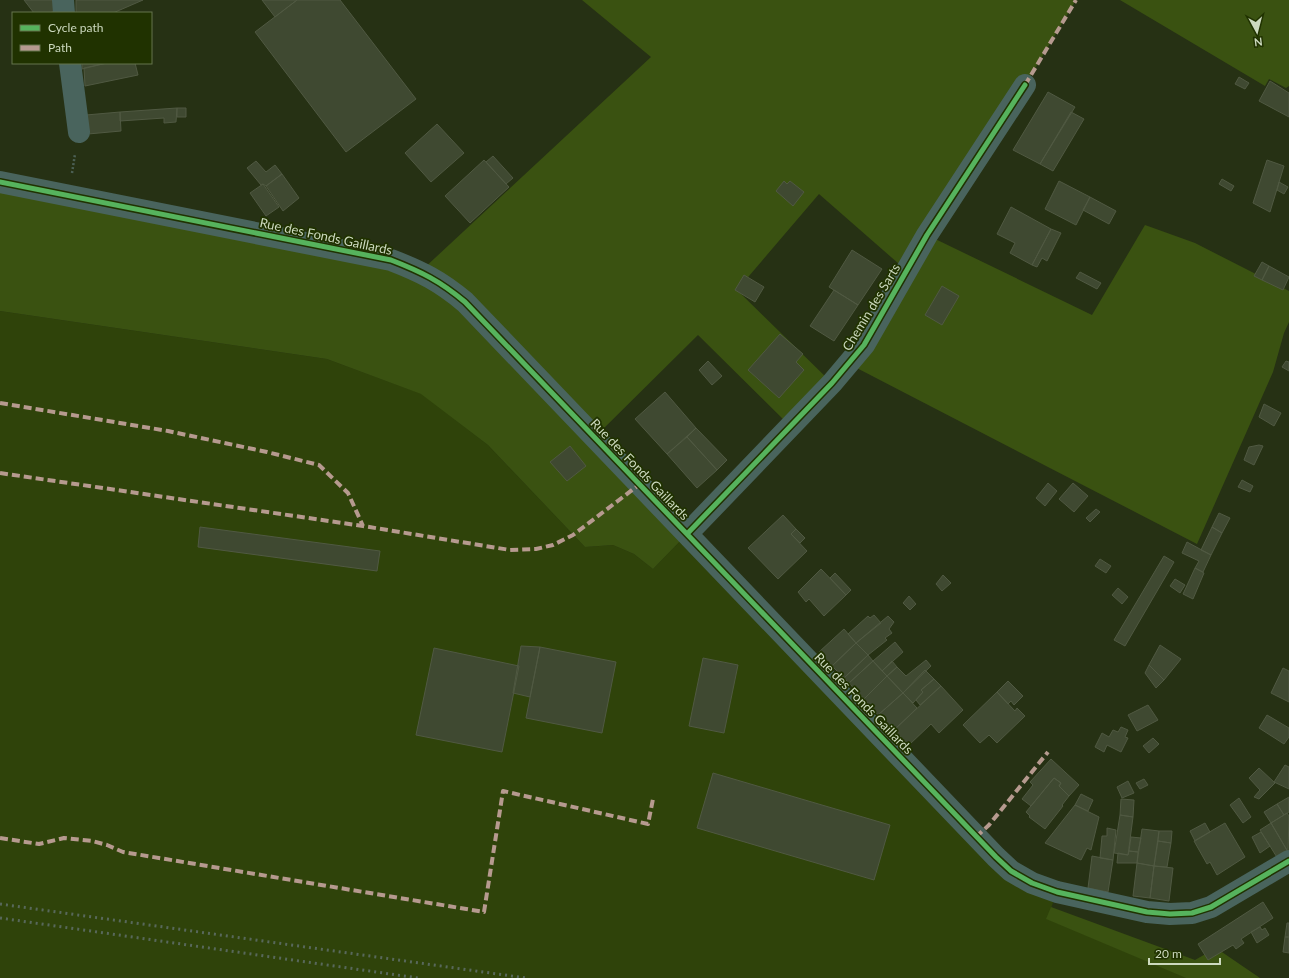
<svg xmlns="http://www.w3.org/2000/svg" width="1289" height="978" viewBox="0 0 1289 978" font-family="Lato,sans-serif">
<rect width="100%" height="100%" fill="#263114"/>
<path fill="#2f430a" d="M0,311L327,359L422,394L488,445L585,547L613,545L634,554L653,569L687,534L996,857L1057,892L1047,919L1187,978H0Z"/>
<path fill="#3a5211" d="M582,0H1076L1025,85L927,235L1092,315L1145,225L1195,243L1289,291V322L1284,333L1273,372L1197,544L849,364L907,271L819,194L737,290L832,383L790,426L698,335L595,437L687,534L653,569L634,554L613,545L585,547L488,445L421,394L327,359L0,311V182L421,271L651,57Z
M1120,0H1289V86L1286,88L1269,79L1265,86Z
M1051,907L1195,960L1216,948L1260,978H1186L1046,919Z"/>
<path fill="#3f4931" stroke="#505942" d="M24,0H58L63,6L50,13H34Z
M76,0H143L113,13H76Z
M262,0H297L275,17Z
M297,0H340L416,99L346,152L255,32Z
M82,63H107L82,69Z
M107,63H135L138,75L85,86L84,68Z
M1239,77L1249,83L1245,89L1235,84Z
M1270,81L1289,93V117L1259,101Z
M1048,92L1075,107L1040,164L1013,150Z
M177,108H186V117H177Z
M177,108L176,122L164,123V118L120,121V112Z
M120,112L121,131L88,134L86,115Z
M1071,112L1084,119L1053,171L1040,164Z
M437,124L464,153L431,182L405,153Z
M493,156L513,178L506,184L486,162Z
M484,160L509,187L470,223L445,196Z
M1267,160L1284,166L1270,212L1253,203Z
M256,161L266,172L275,165L282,174L266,186L263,184L261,185L247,168Z
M282,174L299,198L283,211L266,186Z
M1222,179L1234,186L1231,191L1219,184Z
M784,181L787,184L790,181L804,192L793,206L776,191Z
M1059,181L1090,197L1076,225L1045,209Z
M1279,182L1288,187L1284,194L1277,190Z
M263,184L279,207L266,216L250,193Z
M1090,197L1116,211L1109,224L1083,210Z
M1011,207L1051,229L1032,265L1010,253L1015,243L997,234Z
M1051,229L1061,233L1047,261L1042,258L1037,267L1032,265Z
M852,250L882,269L858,305L829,287Z
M1262,262L1269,266L1262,280L1254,276Z
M1269,266L1289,277L1283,290L1262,280Z
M1080,272L1101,283L1097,289L1076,278Z
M744,275L764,287L755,302L735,290Z
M942,286L959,296L942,325L925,315Z
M834,290L858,305L834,341L810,326Z
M780,334L803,354L796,362L804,370L779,398L748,370Z
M708,361L722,376L712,385L699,370Z
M1286,361L1289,362V371L1282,367Z
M665,392L696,428L667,454L635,419Z
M1264,404L1281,413L1274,426L1259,417Z
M696,428L727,460L717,470L687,437Z
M687,437L717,470L697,488L667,454Z
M1259,445L1263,446L1254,465L1244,460L1249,447Z
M570,446L586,466L567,481L550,462Z
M1242,480L1253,486L1250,492L1238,487Z
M1048,483L1057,491L1045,506L1036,498Z
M1073,483L1088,496L1074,512L1059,499Z
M1096,509L1100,512L1090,522L1086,518Z
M1219,513L1230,518L1222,533L1212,527Z
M783,515L796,529L791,534L807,551L778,579L748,548Z
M200,527L380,551L377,571L198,547Z
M1212,527L1222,533L1211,555L1201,550Z
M796,529L805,538L800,543L791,534Z
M1187,542L1211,555L1203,572L1195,568L1199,561L1182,553Z
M1164,556L1174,562L1125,646L1114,640Z
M1100,559L1111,566L1106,573L1095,566Z
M1195,568L1204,573L1193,599L1183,594Z
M821,569L846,595L824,616L809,599L806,602L798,592Z
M835,573L851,590L846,595L830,578Z
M943,575L951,583L942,591L936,584Z
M1175,579L1185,585L1180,593L1170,586Z
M1118,588L1128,597L1122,604L1112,595Z
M909,596L916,604L910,610L903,603Z
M874,615L881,623L856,643L848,634L868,616L870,618Z
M888,616L894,622L889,629L892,633L885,638L887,640L868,655L856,643Z
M844,629L856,643L832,666L819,652Z
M895,642L903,652L882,671L873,661Z
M856,643L868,655L844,678L832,666Z
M1160,645L1181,659L1164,680L1149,665Z
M521,646L540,647L530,697L513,693Z
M540,647L616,662L602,733L526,718Z
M434,648L519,666L502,752L416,735Z
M868,655L873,661L849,683L844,678Z
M703,658L738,665L724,733L689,726Z
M926,660L931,666L903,693L887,676L897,667L906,676Z
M873,661L887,676L864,699L849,683Z
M892,661L897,667L887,676L882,671Z
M1149,665L1164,680L1156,688L1145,673Z
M1283,668L1289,671V702L1271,693Z
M925,670L934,679L921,690L923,692L913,703L903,693Z
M887,676L903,693L878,715L864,699Z
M934,679L941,686L920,705L916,700L923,692L921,690Z
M1008,681L1023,696L1014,705L1011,701L1008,704L997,692Z
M941,686L963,710L939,733L931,724L909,745L894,730Z
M997,692L1015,711L1017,708L1025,716L997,743L989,735L980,743L963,725Z
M903,693L917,708L892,732L878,715Z
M1148,705L1158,720L1137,731L1128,715Z
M1267,715L1289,728V737L1284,744L1259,728Z
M1121,727L1128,730L1125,737L1128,738L1121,752L1107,745L1104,752L1095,747L1102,733L1109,737L1113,730L1118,732Z
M1153,738L1159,744L1149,753L1143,746Z
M1051,759L1079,785L1069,796L1059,786L1061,783L1054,778L1031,806L1022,799L1033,785L1030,782Z
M1285,765L1289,767V789L1274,782Z
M1259,768L1275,783L1259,799L1254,797L1260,790L1249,778Z
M713,773L890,825L874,880L697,828Z
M1054,778L1061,783L1059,786L1069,796L1062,805L1063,806L1045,829L1029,817L1030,816L1026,812Z
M1144,779L1148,785L1140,789L1136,783Z
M1128,781L1134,793L1122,798L1117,787Z
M1081,794L1093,800L1088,811L1075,805Z
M1289,797V812L1284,815L1277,804Z
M1239,798L1251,817L1243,823L1230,805Z
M1121,799L1134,800L1133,817L1120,815Z
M1277,804L1284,815L1271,823L1264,812Z
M1075,805L1099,817L1091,850L1087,848L1081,860L1045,843Z
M1287,813L1289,816L1288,852L1271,823Z
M1120,815L1133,817L1128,855L1114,853Z
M1205,823L1210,832L1195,841L1190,831Z
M1225,823L1245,857L1217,875L1210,862L1207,864L1194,841Z
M1271,823L1288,852L1278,859L1260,830Z
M1107,828L1116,830L1113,860L1100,858L1102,836H1107Z
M1142,829L1159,831L1154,866L1137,863Z
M1159,831H1172L1171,843L1158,841Z
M1261,832L1270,846L1260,853L1252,837Z
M1131,837L1141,838L1138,852L1129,851Z
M1158,841L1171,843L1167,867L1154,866Z
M1129,851L1138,852L1137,863H1117L1118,853L1128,855Z
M1092,856L1113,860L1108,892L1088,888Z
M1137,863L1154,866L1150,898L1133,896Z
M1154,866L1173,868L1169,901L1150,898Z
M1263,902L1273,918L1241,939L1244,943L1236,949L1233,945L1208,960L1198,944Z
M1287,923H1289V937H1285Z
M1260,927L1262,930L1265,928L1269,935L1257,943L1251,932Z
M1285,937H1289V953L1283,952Z"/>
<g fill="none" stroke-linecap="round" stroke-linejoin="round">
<path stroke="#4c6055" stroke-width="2.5" stroke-dasharray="2 2" stroke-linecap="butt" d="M72,173L75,154"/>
<path stroke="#49645d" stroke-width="22" d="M63,0L64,13
M70,63L79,132
M0,182L391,260C422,272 440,281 465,302L996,857L1011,871L1032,883L1057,892L1147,912L1170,914L1192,913L1211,907L1289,861
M687,534L832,383L864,345L927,235L1025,85"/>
<path stroke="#58685b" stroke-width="3" stroke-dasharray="2 4" stroke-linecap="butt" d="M0,904L526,978
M0,918L418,978"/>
<path stroke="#b69a8f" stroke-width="4" stroke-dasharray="8 4" stroke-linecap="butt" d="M1025,85L1076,0
M0,403L168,431L267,452L319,465L348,493L363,526
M0,473L363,526L510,550L536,549L553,545L573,535L640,484
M976,837L989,825L1048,752
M0,838L39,844L64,838L92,841L107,845L123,852L484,912L503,791L648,824L653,799"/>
<g stroke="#203200" stroke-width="8">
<path id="cycleway" d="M0,182L391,260C422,272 440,281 465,302L996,857L1011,871L1032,883L1057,892L1147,912L1170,914L1192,913L1211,907L1289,861
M687,534L832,383L864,345L927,235L1025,85"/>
</g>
<use href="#cycleway" stroke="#56b35d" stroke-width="5"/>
</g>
<g text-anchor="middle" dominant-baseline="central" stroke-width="3.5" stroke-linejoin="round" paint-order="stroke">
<g font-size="13" fill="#ccd9be" stroke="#203200">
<text transform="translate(326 236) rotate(12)">Rue des Fonds Gaillards</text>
<text transform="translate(871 307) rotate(-59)">Chemin des Sarts</text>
<text transform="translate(640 469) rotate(46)">Rue des Fonds Gaillards</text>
<text transform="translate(864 703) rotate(46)">Rue des Fonds Gaillards</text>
</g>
</g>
<rect x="12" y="12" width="140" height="52" fill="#203200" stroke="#65754c"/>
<rect x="20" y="25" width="20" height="6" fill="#56b35d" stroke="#65754c"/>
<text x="48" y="32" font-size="12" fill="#ccd9be">Cycle path</text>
<rect x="20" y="45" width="20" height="6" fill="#b69a8f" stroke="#65754c"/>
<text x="48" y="52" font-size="12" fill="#ccd9be">Path</text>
<g transform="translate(1257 32) rotate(173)" stroke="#203200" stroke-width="3" paint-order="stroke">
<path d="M0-3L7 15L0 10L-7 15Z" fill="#ccd9be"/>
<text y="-6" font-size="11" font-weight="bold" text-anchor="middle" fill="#ccd9be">N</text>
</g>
<path d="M1149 958v6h71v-6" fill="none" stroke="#ccd9be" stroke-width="2"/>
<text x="1155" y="958" font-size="12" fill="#ccd9be" stroke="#203200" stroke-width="3" paint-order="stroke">20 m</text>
</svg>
